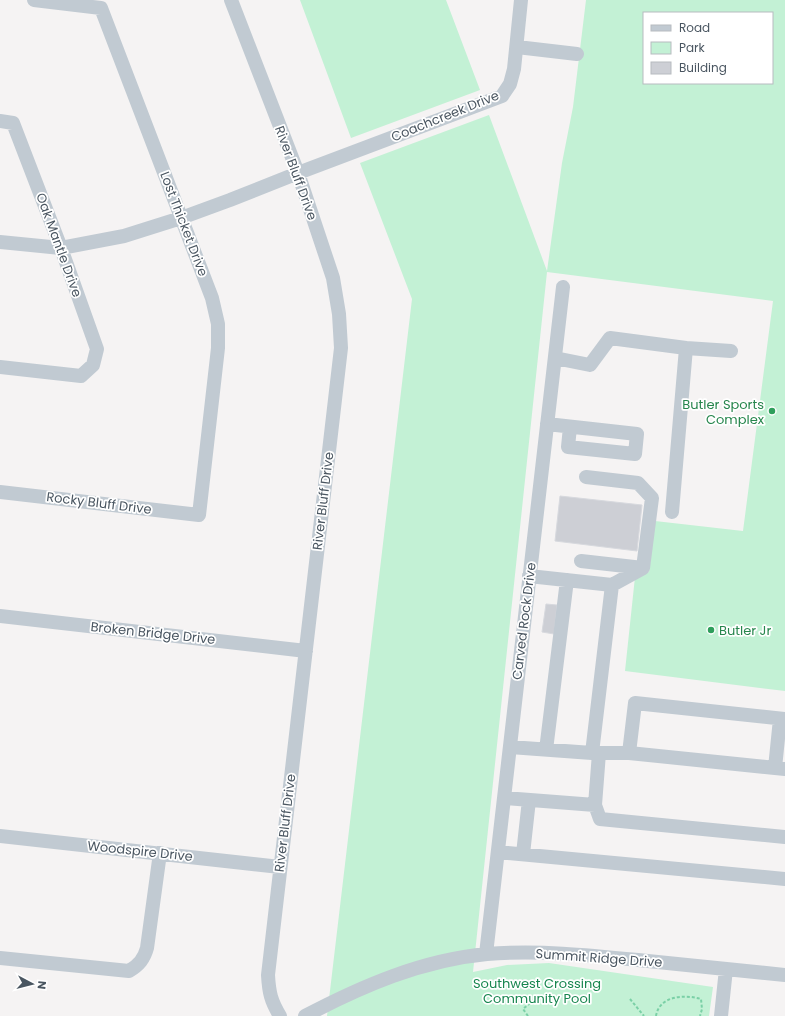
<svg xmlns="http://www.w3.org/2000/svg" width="785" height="1016" viewBox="0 0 785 1016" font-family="Poppins,sans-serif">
<rect width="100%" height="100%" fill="#f5f3f3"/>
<path fill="#c3f1d5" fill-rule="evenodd" d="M300,0H446L480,90L351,138Z
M586,0H785V691L625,671L635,577L649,572L655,521L743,531L773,301L547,272L473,972L507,965L549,963L713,987L709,1016H327L412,299L360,163L489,115L547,271L562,163L573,107ZM644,13H772V83H644Z"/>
<path fill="#cdcfd5" stroke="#d7d9de" d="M560,496L642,505L637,551L555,541Z
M546,604L557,605L554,634L542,632Z"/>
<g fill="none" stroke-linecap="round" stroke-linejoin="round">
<path stroke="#7ad0a6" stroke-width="2" stroke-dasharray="3 2" stroke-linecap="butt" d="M630,999L644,1016
M528,1016L523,1009L535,999
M656,1016C659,996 684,994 701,999L702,1009L700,1016"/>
<path stroke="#c1cad2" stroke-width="14" d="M231,0L298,173L333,278L339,314L341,348L268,975C269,993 271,1001 280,1016
M517,47L577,54
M0,121L13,123L61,248L97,349L93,365L81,376L0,367
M0,242L61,248L124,236L181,218L230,200L298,173L502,96L510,84L514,69L521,0
M686,348L731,351
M555,358L590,365L610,338L686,348L672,512
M547,424L637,434L635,454L568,447L570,427
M0,492L199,515L218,348V324L212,298L101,8L34,0
M581,561L643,568
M529,576L612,585L643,568L652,498L638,483L586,477
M0,616L306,651
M510,747L592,753H629L785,769
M546,750L567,580
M592,753L612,585
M629,753L635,703L785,719
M775,768L780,719
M504,798L595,805L599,753
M595,805L600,819L785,837
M0,836L280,867
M498,852L785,879
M523,854L529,800
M486,954L563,287
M0,958L129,971C139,965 144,959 147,948L160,853
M305,1016C362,986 422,960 487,954C537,950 588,955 638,960C687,965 736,970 785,975
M721,1016L726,969"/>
</g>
<g fill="#2e9e5b" stroke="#fff" stroke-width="1.5">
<circle cx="772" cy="411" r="4"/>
<circle cx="711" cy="630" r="4"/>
</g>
<g text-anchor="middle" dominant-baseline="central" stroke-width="3.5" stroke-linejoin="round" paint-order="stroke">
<g font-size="13" fill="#4a5661" stroke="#fff">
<text transform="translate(445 116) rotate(-22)">Coachcreek Drive</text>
<text transform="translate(296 173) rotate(70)">River Bluff Drive</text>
<text transform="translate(184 224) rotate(69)">Lost Thicket Drive</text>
<text transform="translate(59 245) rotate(70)">Oak Mantle Drive</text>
<text transform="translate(323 501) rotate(-83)">River Bluff Drive</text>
<text transform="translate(99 503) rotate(7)">Rocky Bluff Drive</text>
<text transform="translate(524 621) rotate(-83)">Carved Rock Drive</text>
<text transform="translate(153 633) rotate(6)">Broken Bridge Drive</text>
<text transform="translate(285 823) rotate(-83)">River Bluff Drive</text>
<text transform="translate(140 851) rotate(6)">Woodspire Drive</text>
<text transform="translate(599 958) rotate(4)">Summit Ridge Drive</text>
</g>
<g font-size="13" fill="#27864d" stroke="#fff" text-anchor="end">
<text x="764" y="404">Butler Sports<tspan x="764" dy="15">Complex</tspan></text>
<text x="719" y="630" text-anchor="start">Butler Jr</text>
</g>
<g font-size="13" fill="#17864f" stroke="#fff">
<text x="537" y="983">Southwest Crossing<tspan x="537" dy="15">Community Pool</tspan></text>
</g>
</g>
<rect x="643" y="12" width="130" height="72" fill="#ffffff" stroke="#b7bbc0"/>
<rect x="651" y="25" width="20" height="6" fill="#c1cad2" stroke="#b7bbc0"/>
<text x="679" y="32" font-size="12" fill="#4a5661">Road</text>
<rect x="651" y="42" width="20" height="12" fill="#c3f1d5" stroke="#b7bbc0"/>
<text x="679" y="52" font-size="12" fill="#4a5661">Park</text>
<rect x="651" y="62" width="20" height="12" fill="#cdcfd5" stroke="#b7bbc0"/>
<text x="679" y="72" font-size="12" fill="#4a5661">Building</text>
<g transform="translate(32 984) rotate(97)" stroke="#ffffff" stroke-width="3" paint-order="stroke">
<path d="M0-3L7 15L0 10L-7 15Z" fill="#4a5661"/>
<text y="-6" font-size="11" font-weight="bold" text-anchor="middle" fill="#4a5661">N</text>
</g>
</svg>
